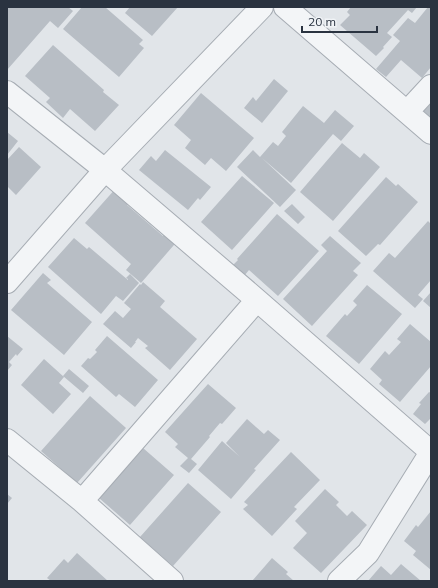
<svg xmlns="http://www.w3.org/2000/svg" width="438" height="588" viewBox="0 0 438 588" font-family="Mulish,sans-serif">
<rect width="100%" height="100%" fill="#e1e5e9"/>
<path fill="#b8bec5" d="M8,7H68L73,11L58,28L50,21L7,70Z
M82,7H105L143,40L139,44L144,48L119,77L63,29Z
M130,7H178L152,36L125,13Z
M351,7H417L412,13L408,10L387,33L392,37L383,47L384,48L376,56L340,25L350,15L347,12Z
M428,7H431V67L422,78L401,60L386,77L376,69L400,41L393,35L408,18L415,23Z
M53,45L104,90L103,92L119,105L95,131L70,109L63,118L46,102L50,98L25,76Z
M274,79L288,91L262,123L244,108L253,97L256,101Z
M201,93L254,138L226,171L211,158L205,165L185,148L191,140L174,125Z
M431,98V118L423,111L429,104Z
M303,106L324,123L335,110L354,126L341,141L333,134L291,183L262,158L296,190L280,207L237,167L253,150L260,157L273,142L278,146L286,136L282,132Z
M7,132L18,141L7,155Z
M342,143L360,158L364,153L380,167L333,221L300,192Z
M19,147L41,167L16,195L7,186V160Z
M165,150L211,187L200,200L198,198L188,210L139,170L151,156L156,161Z
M242,176L274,203L232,250L201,222Z
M386,177L396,186L398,184L418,202L380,245L378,244L366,256L338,231Z
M117,187L131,200L127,205L163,236L169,229L180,238L141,283L126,270L131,264L85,223Z
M292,204L305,217L298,224L284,211Z
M277,214L319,251L278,296L249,270L244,276L233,265L238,260L237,259Z
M428,221L431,224V280L418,295L423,299L415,308L373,271L389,253L395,258Z
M330,236L361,263L353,271L358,275L312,326L283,299L327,251L321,245Z
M74,238L87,249L89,247L128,280V279L126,278L130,274L139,283L123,301L116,296L101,314L48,267Z
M43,273L51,280L47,283L92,322L64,355L11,310Z
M143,282L165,301L160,307L197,339L170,370L145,348L148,346L138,338L135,342H136L131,348L103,324L115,311L123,318L131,309L124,303L140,284L141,285Z
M367,285L402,314L359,364L326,336L345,314L347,316L357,305L353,301Z
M431,292V308L423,301Z
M410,324L431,342V366L400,402L379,384L382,380L370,369L385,351L389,355L401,342L397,339Z
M7,336L23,349L17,356L16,354L9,362L12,365L7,371Z
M107,336L158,380L135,407L119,394L116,397L81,366L88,358L90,359L97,352L95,350Z
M44,359L64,377L59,383L71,394L53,414L21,385Z
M69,369L89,386L83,393L63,376Z
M208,384L236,408L222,424L220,423L209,436L210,437L191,459L197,464L189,473L180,466L188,458L175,447L178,444L165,432Z
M429,392L431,393V420L430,419L425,424L413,414L421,404L419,403Z
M90,396L126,428L77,483L41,451Z
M247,419L264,434L268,430L280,440L254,469L256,470L231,499L198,470L222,441L240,457L226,443Z
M143,448L174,475L130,525L99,498Z
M291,452L320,480L294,507L297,509L272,536L243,509L248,505L244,502Z
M188,483L221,512L173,566L140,537Z
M325,489L339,502L336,505L347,516L352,511L367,525L321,573L293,548L307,533L295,521Z
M7,494L12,498L7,504Z
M431,511V570L413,555L416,551L404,541L416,525L418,527Z
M77,553L108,581H51L47,578L64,559L68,563Z
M272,558L288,572L286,574L294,581H252Z
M401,564L421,581H368L381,566L391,575Z"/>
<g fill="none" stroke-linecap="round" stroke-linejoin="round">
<g stroke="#a6acb3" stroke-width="24">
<path id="minor" d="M285,7L431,133
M7,92L105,170L257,300L431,452
M407,112L431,86
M7,282L105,170L262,7
M7,440L82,501L172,581
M82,501L257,300
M339,581L368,553L431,452"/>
</g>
<use href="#minor" stroke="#f3f5f7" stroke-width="22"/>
</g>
<rect width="438" height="588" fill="none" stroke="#2a3340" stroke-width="16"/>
<path d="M302 26v6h75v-6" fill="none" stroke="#2a3340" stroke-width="2"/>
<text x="308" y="26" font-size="12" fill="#2a3340" stroke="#f0f3f6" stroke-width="3" paint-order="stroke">20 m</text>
</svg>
